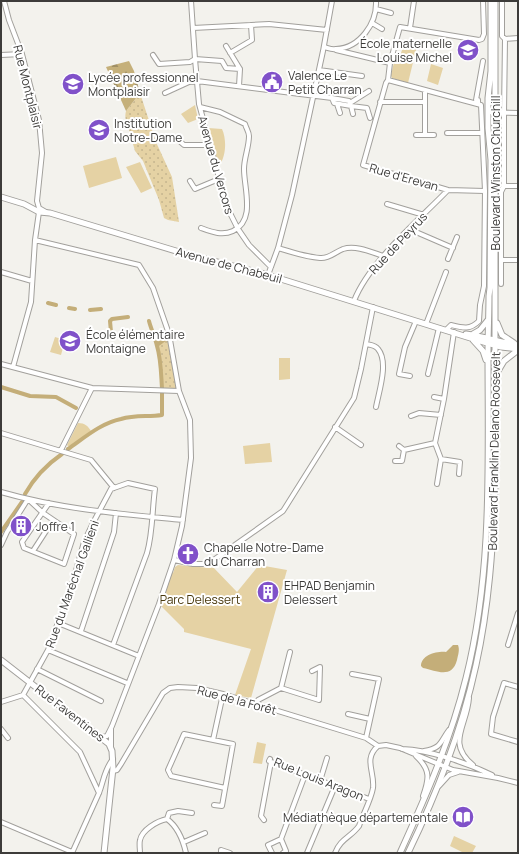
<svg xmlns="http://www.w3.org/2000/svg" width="519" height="854" viewBox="0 0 519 854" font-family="Manrope,sans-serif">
<defs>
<pattern id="grass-dots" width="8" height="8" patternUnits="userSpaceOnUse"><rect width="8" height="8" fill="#e5d2a4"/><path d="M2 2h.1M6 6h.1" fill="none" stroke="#c5b58e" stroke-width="1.8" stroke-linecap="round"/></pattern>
<pattern id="forest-firs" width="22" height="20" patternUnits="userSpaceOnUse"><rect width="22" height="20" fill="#c5b07a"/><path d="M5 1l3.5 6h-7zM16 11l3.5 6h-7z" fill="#a19065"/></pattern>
</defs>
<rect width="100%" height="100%" fill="#f3f2ed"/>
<path fill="url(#grass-dots)" d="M140,93L156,142L172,177L179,222L168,220L164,218L159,200L143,161L135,151L127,123C125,119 125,115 126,111Z
M152,332L169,334L179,391L163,390L162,388L161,366L157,345Z"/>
<path fill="url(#forest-firs)" d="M129,61L134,71L140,93L126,111L106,67Z"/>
<path fill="#e5d2a4" d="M406,39L418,42L408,83L392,78L391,75L396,54L401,53Z
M431,64L443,68L438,85L427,81Z
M195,105L198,119L188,123L181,114Z
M208,128L222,129C227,140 226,157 219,166Z
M116,157L122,178L89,188L83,166Z
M140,162L152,188L141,193L126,167Z
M55,337L65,340L61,355L50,352Z
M279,358H290V379L279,380Z
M78,423C85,423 88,426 91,431L69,447L67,445Z
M270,443L272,462L245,464L243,446Z
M178,565L210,568L212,566L237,592L259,565L287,570L251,698L235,695L251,649L184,632V629L160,605L172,573H173L175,567Z
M257,742L266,744L262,764L253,763Z
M454,836L476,846L472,853H464L450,846Z"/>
<path fill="#c4ae79" d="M453,645H458C460,650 458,655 457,660C452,679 437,671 423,668L421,666C421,655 437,651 446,652Z"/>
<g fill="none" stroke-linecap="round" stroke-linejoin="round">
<path stroke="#c4ae79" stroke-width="4" d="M48,303L56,305
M69,308L75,309
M90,310L101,309
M149,321C151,329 155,337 157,346C161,359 161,374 162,388
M111,332L110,321L112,319L128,317
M157,345L168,337
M1,387L30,396L56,397L76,408
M68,449C84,438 101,423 121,419C135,415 148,417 162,415V393
M25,494C34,478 46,465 62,454
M1,532L22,502"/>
<g stroke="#a2a09c" stroke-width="6">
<path id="minor" d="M4,1L9,20L22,54L39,120L42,153L37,201L39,208L46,212
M191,1L195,59L199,104L227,207L238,229L249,245L271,267
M376,9L391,13
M372,23L382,29
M193,28L269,24L327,30
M410,28L414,1
M505,39L518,38
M226,46L240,69L239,86
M324,47C328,48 332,50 336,49C360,48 377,23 376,1
M336,50L390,63
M230,53L252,40L251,25
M1,55L22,54
M153,55L159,64L190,62L195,59L222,61L226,68L240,69
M319,70L362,76
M388,80L481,105L485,191L484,286L480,305L479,321C470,330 463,328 451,325L446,330
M388,80L386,83L363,165L448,190L485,191
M388,80L390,63L400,27L479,40L482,39L484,34L483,1
M165,93L189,82L197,81L332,98L334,103L351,106L349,101L332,98
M380,102H425
M350,103L369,91
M337,104L340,113
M478,104V100H476L483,61
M200,107L220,112L245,124C246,128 249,132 249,136C249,147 244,158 244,169C244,189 256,220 233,231C222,236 212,232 201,228
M488,112L518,113
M353,114L351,106L367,108L370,118
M447,133H482
M416,135H434
M425,135V90
M176,138L184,145H210
M190,181L195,189L219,179
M504,186H518
M387,204L424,215
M409,229L453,248
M35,240L139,265L153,288L169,334L179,391L190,420L191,458L182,526L174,560L159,604L112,726L107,736L102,737
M278,248C291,252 306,257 320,258C329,259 335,252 343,249C356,245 371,252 383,256
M448,259L457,237
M501,260H518
M1,272L32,281
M268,275L278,248L292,195L323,51L332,1
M501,284V192L504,186V113L505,39L502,36V1
M354,301C369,262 419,220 448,190
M426,324L446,272
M366,344C370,345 375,345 378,349C389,362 379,391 376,407
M1,364L92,388L179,391
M13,367L31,302L35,240L39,212
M428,374L439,328
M410,376L399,374L405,347L416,321
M434,397L444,399
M411,416L419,413L441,415
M335,427L361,445
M1,433L91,460L114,488
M399,446L404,450
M61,450L92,388
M441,459L460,462L459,474
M395,461H402L404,450L435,443
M437,484L441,459L435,443L444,399L454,332
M1,492C60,509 121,514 183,520
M1,545L7,532L28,499L43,513L74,534L64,564L24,548L22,542L49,503
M33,551L46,531
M174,560L193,564H208L283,511L354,398L361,369L373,307
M58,623L139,656
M81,631L114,532L116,513
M508,645L518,613
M48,650L127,683
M37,669L101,701
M352,674L379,679L366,738
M518,687L504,683L493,717L491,734L518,742
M281,688L319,700L320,667L312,671
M281,688L290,652
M23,695L80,752L99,793
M469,698C467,726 446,743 473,765
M1,702L23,695L48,650L73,581L84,542L93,523L111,489L128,483L155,489C152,510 153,532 147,553L113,645
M256,705L258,700L281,688
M348,714L370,719
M1,729L8,738
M213,740L223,694
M111,747V729
M402,749C430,750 467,763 492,775
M424,751C442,748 440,742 449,730
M416,756C431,770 429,779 423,796
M270,759L269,761L369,799
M113,771L117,770L121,764L163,693L170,688L178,687L197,688L223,694L366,738L378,746L386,745L400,748L453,770L498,778L518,783
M320,781L327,758
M439,786L449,775L458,772
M214,805L222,806L233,744L184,734L168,770L171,776L225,788
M167,819L169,813L178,811L192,813
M264,820L261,816L271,762
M1,822L72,852
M281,839L305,775
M281,839L286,851L283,853
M184,842L205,833
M72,853L99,793C104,780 104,770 113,759
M140,853C140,849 139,844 140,840C142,830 157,821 167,819C178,827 183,840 186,853
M221,853V850L230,853
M272,853L268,845L281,839
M307,853L335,786
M335,853C341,838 350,838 359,826C363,814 371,800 373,788C375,772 363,759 378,746"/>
</g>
<g stroke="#a2a09c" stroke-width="7">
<path id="major" d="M1,197L24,204L39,212L50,213L186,254L268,275L480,341L501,347L518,349
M497,323L502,335L514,343
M466,334C484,336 500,343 518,345
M473,334L480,330L488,320
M473,340L483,351L486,360
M495,376L504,361L518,350
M1,660L109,744L112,751L113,768L104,853
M400,853C426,796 451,739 466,678C493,571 488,460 488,350C488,332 489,314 489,296L490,288L491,160L488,128V98L491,71V1
M408,853C437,793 462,730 476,665C489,606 493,547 495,487V1"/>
</g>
<use href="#minor" stroke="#fff" stroke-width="4"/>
<use href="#major" stroke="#fff" stroke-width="5"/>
</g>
<defs>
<g id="school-disc" transform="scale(1.15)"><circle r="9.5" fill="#8051c9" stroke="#fff"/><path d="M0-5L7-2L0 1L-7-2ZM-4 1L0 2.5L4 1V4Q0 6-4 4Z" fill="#fff"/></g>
<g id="civic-disc" transform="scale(1.15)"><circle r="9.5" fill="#8051c9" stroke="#fff"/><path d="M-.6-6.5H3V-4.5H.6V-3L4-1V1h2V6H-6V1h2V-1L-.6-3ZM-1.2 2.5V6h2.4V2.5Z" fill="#fff"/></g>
<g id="building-disc" transform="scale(1.15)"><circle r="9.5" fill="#8051c9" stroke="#fff"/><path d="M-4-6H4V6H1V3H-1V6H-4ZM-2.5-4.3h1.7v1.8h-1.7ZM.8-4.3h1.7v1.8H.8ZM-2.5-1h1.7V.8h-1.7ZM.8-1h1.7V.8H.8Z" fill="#fff"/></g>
<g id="church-disc" transform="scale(1.15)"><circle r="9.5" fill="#8051c9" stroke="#fff"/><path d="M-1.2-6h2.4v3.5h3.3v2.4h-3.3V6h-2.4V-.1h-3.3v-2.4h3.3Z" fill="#fff"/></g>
<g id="library-disc" transform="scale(1.15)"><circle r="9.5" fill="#8051c9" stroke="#fff"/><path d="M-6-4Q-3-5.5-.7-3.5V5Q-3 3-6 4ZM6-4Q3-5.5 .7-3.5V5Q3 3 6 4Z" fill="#fff"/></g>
</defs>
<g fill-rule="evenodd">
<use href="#school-disc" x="468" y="50"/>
<use href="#civic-disc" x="272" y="82"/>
<use href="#school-disc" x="73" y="84"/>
<use href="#school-disc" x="99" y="130"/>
<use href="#school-disc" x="70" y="341"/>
<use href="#building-disc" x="21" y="526"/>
<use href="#church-disc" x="188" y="554"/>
<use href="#building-disc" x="268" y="592"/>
<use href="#library-disc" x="463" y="817"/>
</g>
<g text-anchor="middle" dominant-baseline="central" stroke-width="4" stroke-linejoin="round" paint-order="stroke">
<g font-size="12" fill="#3d3c3a" stroke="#fff" text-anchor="start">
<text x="452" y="43" text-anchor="end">École maternelle<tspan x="452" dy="14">Louise Michel</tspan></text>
<text x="288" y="75">Valence Le<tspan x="288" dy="14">Petit Charran</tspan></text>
<text x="88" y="77">Lycée professionnel<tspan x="88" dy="14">Montplaisir</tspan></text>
<text x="114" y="123">Institution<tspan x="114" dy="14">Notre-Dame</tspan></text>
<text x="86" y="334">École élémentaire<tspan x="86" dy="14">Montaigne</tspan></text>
<text x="36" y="526">Joffre 1</text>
<text x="204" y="547">Chapelle Notre-Dame<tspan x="204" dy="14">du Charran</tspan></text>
<text x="284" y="585">EHPAD Benjamin<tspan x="284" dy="14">Delessert</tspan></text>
<text x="448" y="817" text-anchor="end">Médiathèque départementale</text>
</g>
<g font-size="12" fill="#3d3c3a" stroke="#fff">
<text transform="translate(28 87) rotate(76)">Rue Montplaisir</text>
<text transform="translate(216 165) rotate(74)">Avenue du Vercors</text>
<text transform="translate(495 173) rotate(-90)">Boulevard Winston Churchill</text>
<text transform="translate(404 177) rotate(16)">Rue d'Erevan</text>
<text transform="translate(398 243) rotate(-47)">Rue de Peyrus</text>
<text transform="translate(229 265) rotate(15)">Avenue de Chabeuil</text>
<text transform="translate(494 451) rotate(-89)">Boulevard Franklin Delano Roosevelt</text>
<text transform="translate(72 584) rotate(-70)">Rue du Maréchal Gallieni</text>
<text transform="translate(237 700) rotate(15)">Rue de la Forêt</text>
<text transform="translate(70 713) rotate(38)">Rue Faventines</text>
<text transform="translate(319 779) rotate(22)">Rue Louis Aragon</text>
</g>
<g font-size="12" fill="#49390d" stroke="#fff">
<text x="200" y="599">Parc Delessert</text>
</g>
</g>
<rect width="519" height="854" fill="none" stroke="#3d3c3a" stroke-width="4"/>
</svg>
